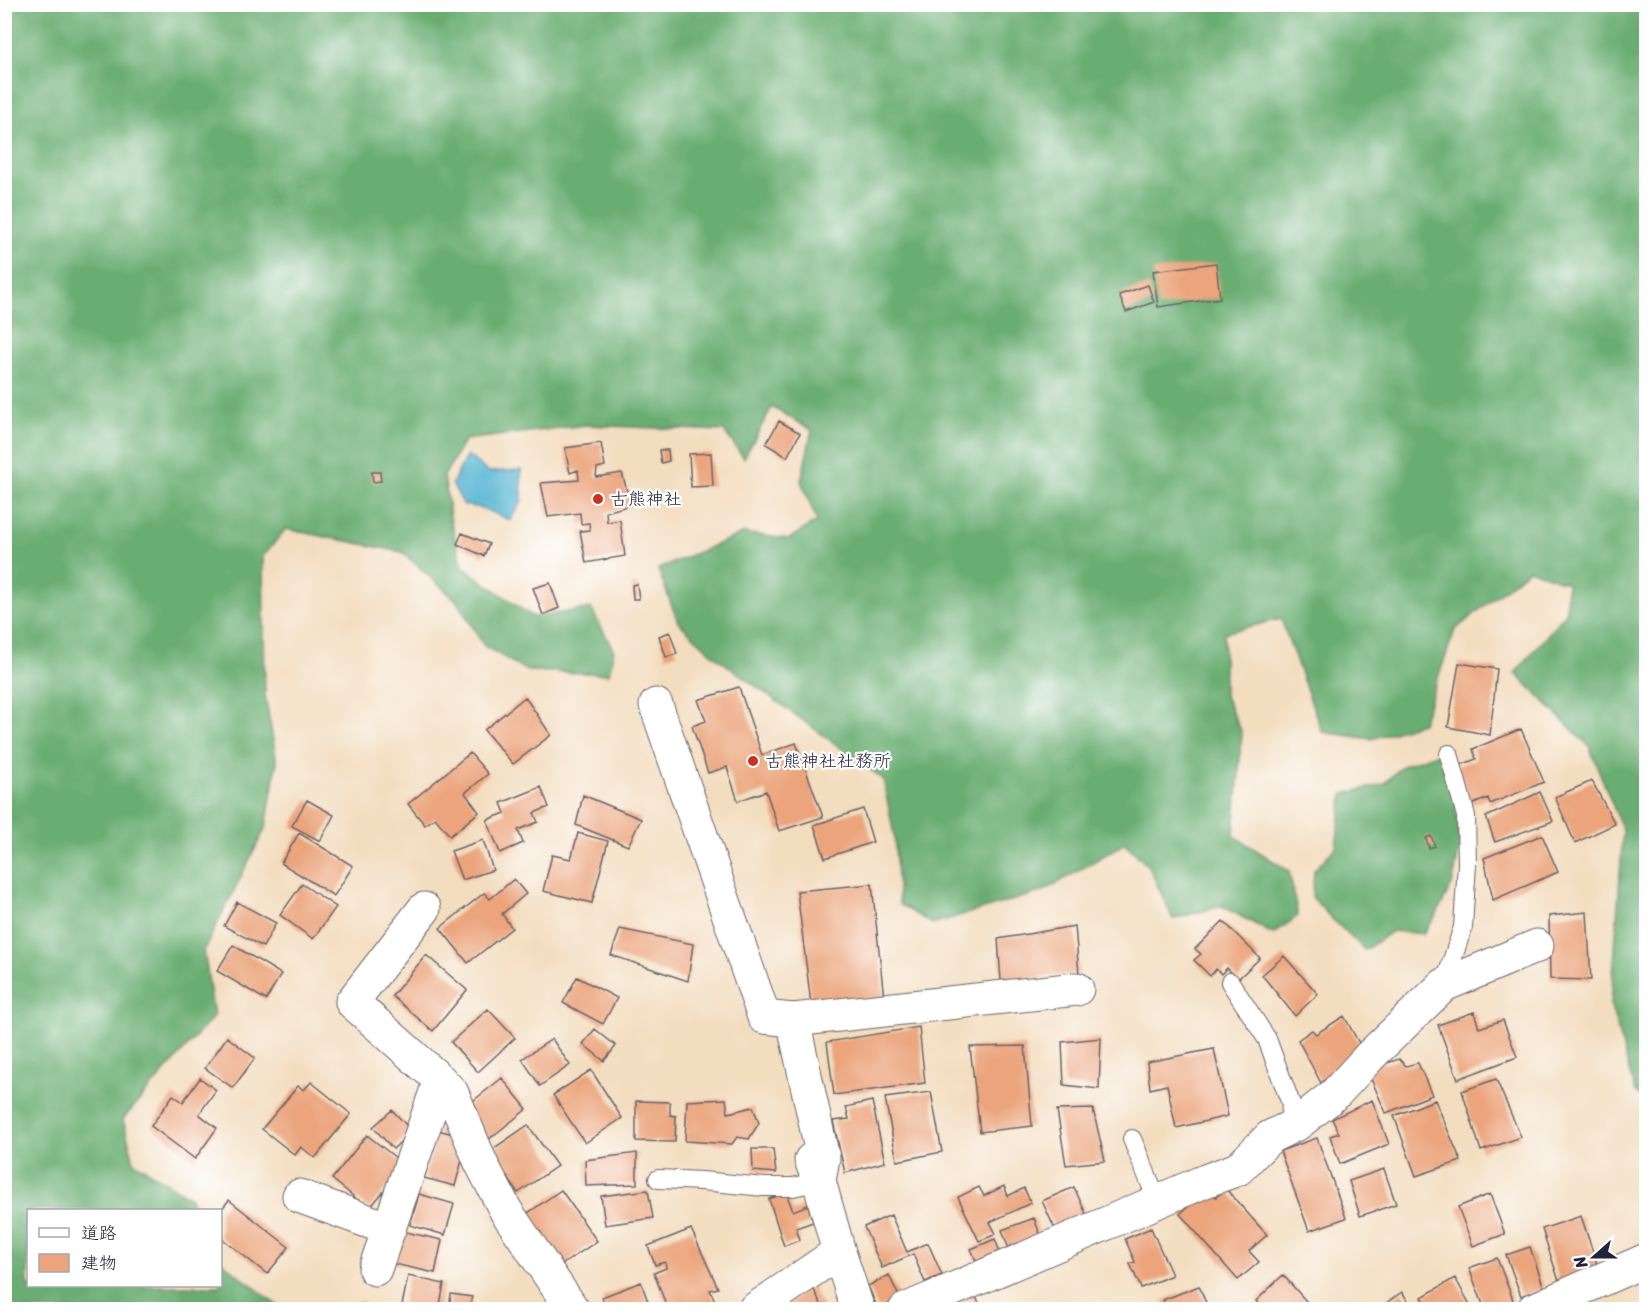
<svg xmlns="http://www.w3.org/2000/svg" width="1651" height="1314" viewBox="0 0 1651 1314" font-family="Sriracha,'Klee One',sans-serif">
<rect width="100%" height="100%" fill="#fff"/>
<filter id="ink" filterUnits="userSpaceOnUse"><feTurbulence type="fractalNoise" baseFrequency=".0167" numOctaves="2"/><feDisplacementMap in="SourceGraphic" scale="12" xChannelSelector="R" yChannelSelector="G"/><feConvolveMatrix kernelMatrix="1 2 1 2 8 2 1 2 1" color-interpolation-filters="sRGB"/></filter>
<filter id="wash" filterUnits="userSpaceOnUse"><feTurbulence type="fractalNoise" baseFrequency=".008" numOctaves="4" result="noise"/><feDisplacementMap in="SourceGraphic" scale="24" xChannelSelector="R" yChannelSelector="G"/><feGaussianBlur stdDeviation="1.35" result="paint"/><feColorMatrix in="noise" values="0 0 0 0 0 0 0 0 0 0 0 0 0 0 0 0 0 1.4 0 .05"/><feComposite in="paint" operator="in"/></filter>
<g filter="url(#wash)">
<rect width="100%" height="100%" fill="#f3ddbf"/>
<path fill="#6aad72" stroke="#466856" stroke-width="1.5" d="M5,5H1646V1100L1635,1091L1611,1006L1623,831L1589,746L1515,673L1566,613L1567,583L1529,569L1455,630L1422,723L1372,739L1322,732L1281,619L1224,633V694L1242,733L1234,836L1289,871L1298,916L1273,934L1222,906L1173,919L1149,867L1125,843L1044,891L932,924L899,904L894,835L883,779L716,657L678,622L658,569L744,533L789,539L817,521L801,481L812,430L772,407L744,458L724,431L585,425L465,440L444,476L451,523L463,567L533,617L591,608L614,651L609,674L527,671L484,646L456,600L402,552L286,529L263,556L265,695L277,762L266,827L204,950L214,1016L123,1119L134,1162L191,1198L195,1210H28V1286H220L221,1261L282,1309L5,1310Z
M1439,753L1455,801L1460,846L1452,885L1435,917L1423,934L1392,931L1365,950L1329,916L1312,897L1314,870L1336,847L1343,794L1384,784L1402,766Z
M362,1303L370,1309H315Z"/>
<path fill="#52b4d1" stroke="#3a6b86" stroke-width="1.5" d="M467,455L488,472L521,470L522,501L510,520L482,508L464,505L452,484Z"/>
<g id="blocks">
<path fill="#eba47c" d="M1216,263L1220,298L1158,307L1153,271Z
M1148,285L1154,302L1126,312L1119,295Z
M779,421L800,433L787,457L766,444Z
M601,443L605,466L597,468L596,477L622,473L631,505L606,512L607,522L620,520L625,556L586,563L580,531L590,530L589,523L581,524L580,513L548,517L541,483L579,480L578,470L570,473L565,448Z
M659,450H668L669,461L661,463Z
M711,453L713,486L691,487L689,454Z
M372,472H380L381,481L373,482Z
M462,533L489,544L484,556L457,544Z
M550,583L559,608L543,615L533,588Z
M637,584L639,599H633L632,585Z
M670,632L677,654L666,657L659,636Z
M1459,663L1497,669L1490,735L1448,727Z
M739,687L762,755L796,743L823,817L779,831L766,791L738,801L727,767L708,773L692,726L706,721L698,700Z
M525,697L551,735L513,764L484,730Z
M1521,729L1544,782L1490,804L1488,798L1471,805L1456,767L1476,759L1473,749Z
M470,753L488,774L465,793L479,812L450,836L435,818L425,825L408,804Z
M1592,781L1615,824L1575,843L1555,797Z
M541,787L549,807L534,813L538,822L518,830L523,843L500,853L487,820L505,813L501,803Z
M1540,792L1553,821L1495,842L1486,817Z
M583,795L641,819L628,846L576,825Z
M307,800L334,815L320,841L292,826Z
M863,809L873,842L825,858L814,825Z
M299,833L353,866L334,896L281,863Z
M578,833L608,841L592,903L543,891L552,855L571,859Z
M1542,835L1558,872L1493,900L1484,858Z
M1431,836L1435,846L1429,848L1426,838Z
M483,840L493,870L462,880L451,851Z
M514,879L526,894L502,914L512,928L468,963L440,928L484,893L490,899Z
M302,884L336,907L313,939L280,915Z
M872,884L884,998L811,1004L797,891Z
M237,902L276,923L263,947L224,926Z
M1587,912L1591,980L1550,979L1549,916Z
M1223,921L1260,958L1238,979L1227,968L1221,974L1216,969L1210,976L1194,960L1201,954L1195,949Z
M1075,926L1079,974L1001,981L998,939Z
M620,929L693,944L688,981L611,955Z
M233,945L281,974L266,1000L217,971Z
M426,955L467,990L433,1031L392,996Z
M1284,956L1318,994L1295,1016L1262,975Z
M577,977L617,998L603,1024L563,1003Z
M488,1009L515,1038L478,1072L451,1042Z
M1474,1012L1479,1028L1503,1020L1517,1057L1458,1079L1438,1025Z
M1344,1016L1364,1052L1321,1083L1298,1040L1312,1030L1316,1034Z
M919,1027L925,1083L834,1095L827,1042Z
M595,1029L616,1046L604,1061L583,1044Z
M227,1037L255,1058L233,1088L205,1068Z
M1101,1038L1099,1089L1064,1085L1062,1042Z
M552,1039L570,1065L540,1086L522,1059Z
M1025,1046L1032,1126L980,1132L970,1047Z
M1214,1049L1228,1116L1176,1128L1167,1085L1150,1089L1147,1062Z
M1399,1059L1406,1066L1418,1063L1432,1095L1386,1113L1364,1063H1387Z
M591,1070L622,1118L585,1143L553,1095Z
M200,1078L216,1090L199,1114L217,1128L195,1159L151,1126L173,1095L183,1102Z
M502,1078L527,1109L489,1139L464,1108Z
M1496,1079L1521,1137L1481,1151L1462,1091Z
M311,1082L351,1114L315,1158L301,1147L295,1155L262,1129L298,1086L304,1090Z
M931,1092L942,1152L897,1161L885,1098Z
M726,1099L728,1113L753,1107L759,1123L749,1139L737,1137L732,1144L685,1141L687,1101Z
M1372,1100L1389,1144L1340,1164L1330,1136L1339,1133L1332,1119Z
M1435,1100L1461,1161L1416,1176L1394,1116Z
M636,1101L670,1102V1115L676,1116L675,1142L636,1141Z
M872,1101L885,1162L845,1173L833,1121L849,1119L846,1107Z
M1093,1109L1105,1161L1066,1165L1057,1110Z
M392,1110L412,1131L393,1149L373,1127Z
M528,1125L557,1166L518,1193L490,1151Z
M438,1130L468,1138L455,1186L424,1178Z
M367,1135L405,1165L369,1209L332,1179Z
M1317,1138L1346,1218L1309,1231L1280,1151Z
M752,1149H773L776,1173L753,1171Z
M637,1153V1184L586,1186L585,1160Z
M1384,1169L1396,1204L1360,1216L1349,1181Z
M1004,1186L1008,1196L1024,1188L1031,1203L990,1222L996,1234L979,1241L958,1197L979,1187L984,1196Z
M1074,1187L1087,1216L1055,1229L1042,1201Z
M1209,1188L1216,1197L1226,1189L1267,1235L1249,1251L1259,1262L1238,1280L1180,1214Z
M561,1190L597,1241L560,1266L525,1215Z
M648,1190L653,1218L605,1225L601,1196Z
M786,1193L793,1211L808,1205L813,1222L796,1228L800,1240L784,1246L769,1199Z
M419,1194L454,1204L445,1235L410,1225Z
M1490,1194L1505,1234L1473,1246L1458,1207Z
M229,1200L289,1247L267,1274L220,1237V1211Z
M891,1215L907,1252L928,1243L942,1275L925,1282L913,1254L882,1268L864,1227Z
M1581,1216L1598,1267L1559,1281L1542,1229Z
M1034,1218L1042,1240L1010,1252L1002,1230Z
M1151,1228L1172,1275L1141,1288L1130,1264L1135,1262L1125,1239Z
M691,1229L718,1288L710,1290L715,1301L708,1304L711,1310H668L654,1273L666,1268L665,1262L655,1265L648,1246Z
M401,1231L442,1240L435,1273L394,1264Z
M995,1239L1003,1260L980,1270L971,1249Z
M1530,1247L1544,1288L1521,1296L1506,1255Z
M1497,1258L1513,1300L1485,1310L1469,1268Z
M889,1275L900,1299L878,1309L868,1286Z
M1283,1275L1314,1310H1264L1256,1301Z
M408,1276L444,1284L439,1310H401Z
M1455,1278L1473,1310H1430L1422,1297Z
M641,1282L651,1310H606L602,1297Z
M812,1286L824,1310H780Z
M1199,1286L1209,1310H1167L1163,1300Z
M1402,1292L1414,1310H1376Z
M974,1293L982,1310H939Z
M451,1294L472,1297L470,1310H449Z
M1609,1304L1611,1310H1597Z"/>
</g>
</g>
<g filter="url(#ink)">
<use href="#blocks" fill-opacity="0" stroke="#6b6369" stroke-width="1.5"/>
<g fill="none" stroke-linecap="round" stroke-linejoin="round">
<g stroke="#6b6369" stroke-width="20">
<path id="service" d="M1230,982L1267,1039L1291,1104L1289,1127
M1444,985L1463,927L1467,864L1466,816L1449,754
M1132,1139L1158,1202
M658,1179L702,1181L764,1187H793L819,1181"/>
</g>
<g stroke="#6b6369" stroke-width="35">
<path id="minor" d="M656,705L764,1017L793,1020L823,1158L819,1181
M424,909L352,1002L440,1080L452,1093L481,1163L506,1211L573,1310
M793,1020L1077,989
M811,1160L819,1181L839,1252L858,1310
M299,1196L389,1229
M375,1269L440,1080
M754,1310L839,1252
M905,1310L1205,1181L1238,1169L1270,1137L1297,1124L1335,1094L1370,1056L1444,985L1537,946
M1533,1310L1646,1260"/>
</g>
<use href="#service" stroke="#fff" stroke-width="18"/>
<use href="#minor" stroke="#fff" stroke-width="33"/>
</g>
</g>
<g fill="#c8321e" stroke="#fff" stroke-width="2">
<circle cx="598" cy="499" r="6"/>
<circle cx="753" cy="761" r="6"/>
</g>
<g text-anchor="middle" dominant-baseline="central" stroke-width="4.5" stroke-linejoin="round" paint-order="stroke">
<g font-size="18" fill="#22223b" stroke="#fff" text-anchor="start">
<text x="610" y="499">古熊神社</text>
<text x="765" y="761">古熊神社社務所</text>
</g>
</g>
<rect width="1651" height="1314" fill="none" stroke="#fff" stroke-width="24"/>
<rect x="27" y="1209" width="195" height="78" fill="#ffffff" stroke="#a7a7b1" stroke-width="1.5"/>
<rect x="39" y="1228" width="30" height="9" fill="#ffffff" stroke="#a7a7b1" stroke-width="1.5"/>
<text x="81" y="1239" font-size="18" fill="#22223b">道路</text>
<rect x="39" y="1254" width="30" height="18" fill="#eba47c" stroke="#a7a7b1" stroke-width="1.5"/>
<text x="81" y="1269" font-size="18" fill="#22223b">建物</text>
<g transform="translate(1594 1257) rotate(249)" stroke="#ffffff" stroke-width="4.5" paint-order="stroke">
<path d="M0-4.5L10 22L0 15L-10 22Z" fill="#22223b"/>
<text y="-9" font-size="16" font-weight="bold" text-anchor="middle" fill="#22223b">N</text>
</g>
</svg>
